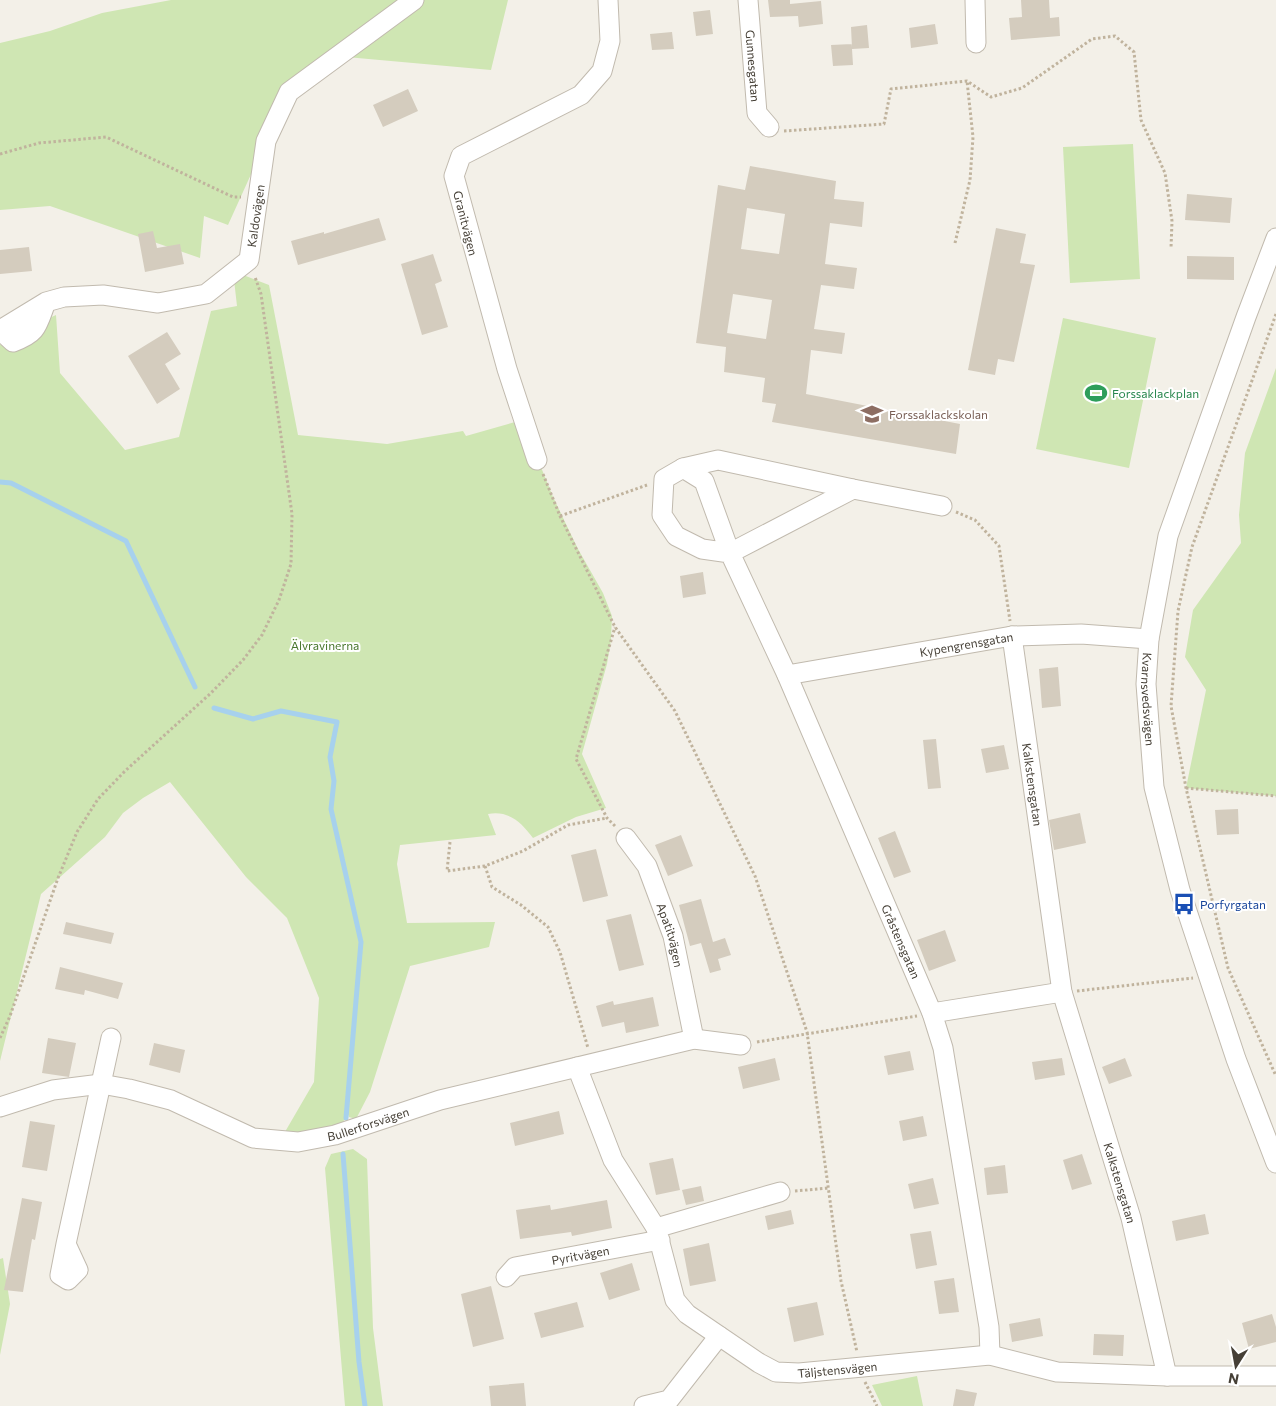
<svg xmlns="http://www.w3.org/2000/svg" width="1276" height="1406" viewBox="0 0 1276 1406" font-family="Commissioner,sans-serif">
<rect width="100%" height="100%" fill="#f3f0e8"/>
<path fill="#cfe6b3" d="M171,0H508L491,70L324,55L262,150L228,225L204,216L200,258L50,206L0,210V43L50,31L102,13Z
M1133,144L1140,279L1070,283L1063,147Z
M233,271L269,285L298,435L387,444L463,431L466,436L522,420L553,497L578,549L603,593L612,616L611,640L607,664L582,754L606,808L576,817L533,838C522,823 509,810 488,814L496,835L400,845L397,864L407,923L495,922L489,947L410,966L370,1092L356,1119L349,1117L347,1111L341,1129L282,1137L314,1082L319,998L287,918L246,877L170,782L143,798L123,813L105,837L41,894L0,1061V345L12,335L56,315L60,373L125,450L179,437L211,311L237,306Z
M1063,318L1156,338L1129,468L1036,449Z
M1276,368V796L1186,788L1206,690L1185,657L1193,610L1241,543L1239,515L1245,453Z
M353,1149L367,1159L373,1328L383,1406H345L325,1168L331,1154Z
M3,1258L10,1304L0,1355V1259Z
M917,1376L923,1406H882L872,1385Z"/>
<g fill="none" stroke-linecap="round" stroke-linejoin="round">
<path stroke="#a7d1ed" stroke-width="5" d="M0,482L11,483L126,541L195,687
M214,708L253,719L281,711L337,722L330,757L334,781L331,809L361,942L346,1118
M343,1154L359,1362L365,1406"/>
</g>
<path fill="#d4ccbe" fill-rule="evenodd" d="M768,0H790V4L821,1L823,24L799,27L798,16L770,17Z
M1021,0H1049L1050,18L1059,17L1060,36L1011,40L1009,18L1022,17Z
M710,10L713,34L696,36L693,12Z
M935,24L938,44L911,48L909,28Z
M867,25L869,48L852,49L853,65L833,66L831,45L852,44V48L851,27Z
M672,32L674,49L652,50L650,34Z
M408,89L418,111L383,127L373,105Z
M750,166L836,181L834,199L864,202L862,227L830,223L825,264L857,268L854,289L821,285L814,329L845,333L842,354L811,350L806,394L960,424L956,454L772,422L776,404L762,402L765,378L724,372L726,347L696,343L718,185L745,190ZM747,208L785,214L779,254L741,249ZM733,294L772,300L766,339L727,333Z
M1187,194L1232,198L1230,223L1185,220Z
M379,218L386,240L298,265L291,241L324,232V234Z
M996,228L1026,234L1020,263L1035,265L1014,362L998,359L995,375L968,370Z
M153,231L157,248L180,244L184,264L145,272L138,234Z
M29,247L32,271L0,274V250Z
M433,254L442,281L435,284L448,327L422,335L401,264Z
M1187,256L1234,257V280L1187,279Z
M167,332L181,354L165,364L180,389L157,404L128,356Z
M703,572L706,594L683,598L680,576Z
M1058,667L1061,706L1042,708L1039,669Z
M936,739L941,788L928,789L923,740Z
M1004,745L1009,769L986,773L981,749Z
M1238,809L1239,834L1217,835L1215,810Z
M1080,813L1086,843L1054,850L1049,820Z
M895,831L911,872L894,878L878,838Z
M681,835L693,866L668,876L655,845Z
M596,849L608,896L583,902L571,855Z
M701,899L713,942L725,938L731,955L718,959L721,970L710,973L701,943L690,946L679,905Z
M631,914L644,965L619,971L606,920Z
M66,922L114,933L111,944L63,934Z
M945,930L956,961L929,971L917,940Z
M60,967L123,983L118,999L85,990L84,995L55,989Z
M653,997L659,1026L626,1033L624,1022L602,1027L596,1006L613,1001L614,1005Z
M48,1038L76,1043L69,1077L42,1073Z
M154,1043L185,1050L180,1073L149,1065Z
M910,1051L914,1070L888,1075L884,1056Z
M775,1058L780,1080L743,1089L738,1067Z
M1062,1058L1065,1075L1035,1080L1032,1062Z
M1125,1058L1132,1076L1109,1084L1102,1067Z
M559,1111L564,1134L515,1146L510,1123Z
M923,1116L927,1136L903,1141L899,1121Z
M30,1121L55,1125L47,1171L22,1167Z
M1082,1154L1092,1184L1072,1190L1063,1160Z
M673,1158L680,1190L656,1195L649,1163Z
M1005,1165L1008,1193L987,1195L984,1168Z
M933,1178L939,1204L914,1209L908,1184Z
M701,1186L704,1201L686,1205L682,1190Z
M22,1198L42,1202L35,1240L32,1239L23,1292L4,1290Z
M607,1200L612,1228L572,1236L571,1232L520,1239L516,1210L550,1205L551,1210Z
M791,1210L794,1224L768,1230L765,1216Z
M1205,1214L1209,1234L1176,1241L1172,1221Z
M931,1231L937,1265L916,1269L910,1234Z
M709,1243L716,1281L690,1286L683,1249Z
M632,1263L640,1290L609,1300L600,1273Z
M954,1278L959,1312L939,1314L934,1281Z
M491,1286L504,1339L473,1347L461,1294Z
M577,1302L584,1327L541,1338L534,1313Z
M817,1302L824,1335L794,1342L787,1308Z
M1272,1314L1276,1327V1342L1249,1349L1242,1323Z
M1040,1318L1043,1336L1012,1342L1009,1324Z
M1094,1334L1124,1335L1123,1356L1093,1355Z
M524,1383L526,1406H491L489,1386Z
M956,1389L977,1393L974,1406H953Z"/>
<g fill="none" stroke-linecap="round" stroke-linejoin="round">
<g stroke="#c1baae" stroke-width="21">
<g id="minor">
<path id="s1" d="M748,0L757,113L769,127"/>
<path d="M975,0L976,43"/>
<path id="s2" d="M1276,238L1246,317L1168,536L1149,639L1146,684L1154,787L1180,890L1236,1059L1276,1163"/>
<path id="s3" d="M46,302C37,326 38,333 13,342L0,330L46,302L64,297L103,295L158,303L206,294L249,260L266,141L289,92L414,0"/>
<path d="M537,460L507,369L454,176L461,156L581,95L602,71L610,41L608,0"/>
<path d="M683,468L718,460L853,489L942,506"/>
<path id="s4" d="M853,489L730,553L702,549L676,536L662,515L664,479L683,468L704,481L730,553L787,675L932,1013L943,1048L989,1327L990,1355"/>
<path id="s5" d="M1012,636L1062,992L1131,1218L1167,1376"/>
<path id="s6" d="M787,675L1012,636L1081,634L1149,639"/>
<path id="s7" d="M626,838L647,866L673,936L694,1039"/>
<path d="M932,1013L1062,992"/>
<path id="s8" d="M577,1067L613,1160L656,1228L675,1300L687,1314L759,1363L776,1372L799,1373L990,1355L1057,1372L1167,1376H1276"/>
<path id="s9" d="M0,1107L53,1090L101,1084L129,1089L171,1100L253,1138L298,1142L335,1135L440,1100L694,1039L741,1045"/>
<path d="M656,1228L780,1192"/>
<path d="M66,1244L78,1270L68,1280L60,1275L66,1244L111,1038"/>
<path id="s10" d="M506,1277L515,1267L660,1240"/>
<path d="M644,1406L669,1400L719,1336"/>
</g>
</g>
<path stroke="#c0b39d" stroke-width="3" stroke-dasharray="2.5 2.5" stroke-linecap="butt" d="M784,131L884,124L891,89L967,81L991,97L1022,88L1092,39L1115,36L1134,52L1141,120L1165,173L1172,221L1171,248
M0,154L39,143L106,137L233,197H241
M955,243L970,180L973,137L967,81
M1276,314L1192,547L1178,611L1171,706L1186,788L1228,968L1276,1076
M543,474L560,516L615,627L675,711L755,876L807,1032L841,1281L857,1352
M956,512L975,520L999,546L1010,621
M560,516L647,485
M1186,788L1276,796
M615,826L607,818L576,759L615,627
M450,842L447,871L485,866L523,851L568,825L607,818
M485,866L492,887L521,905L548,927L560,952L588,1048
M1077,991L1193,978
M0,1038L10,1016L58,878L77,832L98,799L125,771L211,693L243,660L262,635L279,600L291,564L292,514L261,294L255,277
M757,1042L917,1016
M795,1191L829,1188
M865,1382L877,1406"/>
<use href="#minor" stroke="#fff" stroke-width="19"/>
</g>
<defs>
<g id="stadium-bare" transform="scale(1.725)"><path d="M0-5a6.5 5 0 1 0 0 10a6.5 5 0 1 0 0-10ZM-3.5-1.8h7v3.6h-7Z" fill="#2e9e5b" stroke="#fff" stroke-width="2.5" paint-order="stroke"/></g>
<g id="school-bare" transform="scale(1.725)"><path d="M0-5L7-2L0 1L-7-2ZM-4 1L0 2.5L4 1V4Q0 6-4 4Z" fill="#8d6e63" stroke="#fff" stroke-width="2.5" paint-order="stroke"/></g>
<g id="bus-bare" transform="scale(1.725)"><path d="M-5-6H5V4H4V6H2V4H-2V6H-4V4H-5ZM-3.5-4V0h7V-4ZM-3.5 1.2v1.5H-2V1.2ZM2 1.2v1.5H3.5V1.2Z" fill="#1a4fb4" stroke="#fff" stroke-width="2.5" paint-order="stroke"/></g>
</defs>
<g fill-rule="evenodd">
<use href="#stadium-bare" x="1096" y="393"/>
<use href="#school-bare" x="872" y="414"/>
<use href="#bus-bare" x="1184" y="904"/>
</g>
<g text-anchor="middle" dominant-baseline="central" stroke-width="4" stroke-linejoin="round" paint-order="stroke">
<g font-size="12" fill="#464037" stroke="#fff">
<text stroke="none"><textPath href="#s1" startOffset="66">Gunnesgatan</textPath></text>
<text stroke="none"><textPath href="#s3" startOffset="388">Kaldovägen</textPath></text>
<text transform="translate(466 223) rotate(76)">Granitvägen</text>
<text stroke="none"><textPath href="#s6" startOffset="182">Kypengrensgatan</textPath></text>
<text stroke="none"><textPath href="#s2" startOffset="482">Kvarnsvedsvägen</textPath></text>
<text stroke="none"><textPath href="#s5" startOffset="150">Kalkstensgatan</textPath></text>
<text stroke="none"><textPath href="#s7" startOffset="108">Apatitvägen</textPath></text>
<text stroke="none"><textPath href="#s4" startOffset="805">Gråstensgatan</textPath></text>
<text stroke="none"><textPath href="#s9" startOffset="384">Bullerforsvägen</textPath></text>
<text stroke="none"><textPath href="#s5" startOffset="559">Kalkstensgatan</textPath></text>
<text stroke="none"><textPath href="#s10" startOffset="80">Pyritvägen</textPath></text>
<text stroke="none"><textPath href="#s8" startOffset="441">Täljstensvägen</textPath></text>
</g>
<g font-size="12" fill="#27864d" stroke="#fff" text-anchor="start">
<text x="1112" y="393">Forssaklackplan</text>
</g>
<g font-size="12" fill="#785e54" stroke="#fff" text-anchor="start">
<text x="889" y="414">Forssaklackskolan</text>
</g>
<g font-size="12" fill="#48762c" stroke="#fff">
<text x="325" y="645">Älvravinerna</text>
</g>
<g font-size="12" fill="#164399" stroke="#fff" text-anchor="start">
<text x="1200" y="904">Porfyrgatan</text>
</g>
</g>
<g transform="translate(1236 1366) rotate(191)" stroke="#ffffff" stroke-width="4" paint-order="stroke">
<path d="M0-4L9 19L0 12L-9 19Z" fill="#464037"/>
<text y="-8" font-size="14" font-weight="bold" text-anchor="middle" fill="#464037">N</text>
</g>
</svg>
